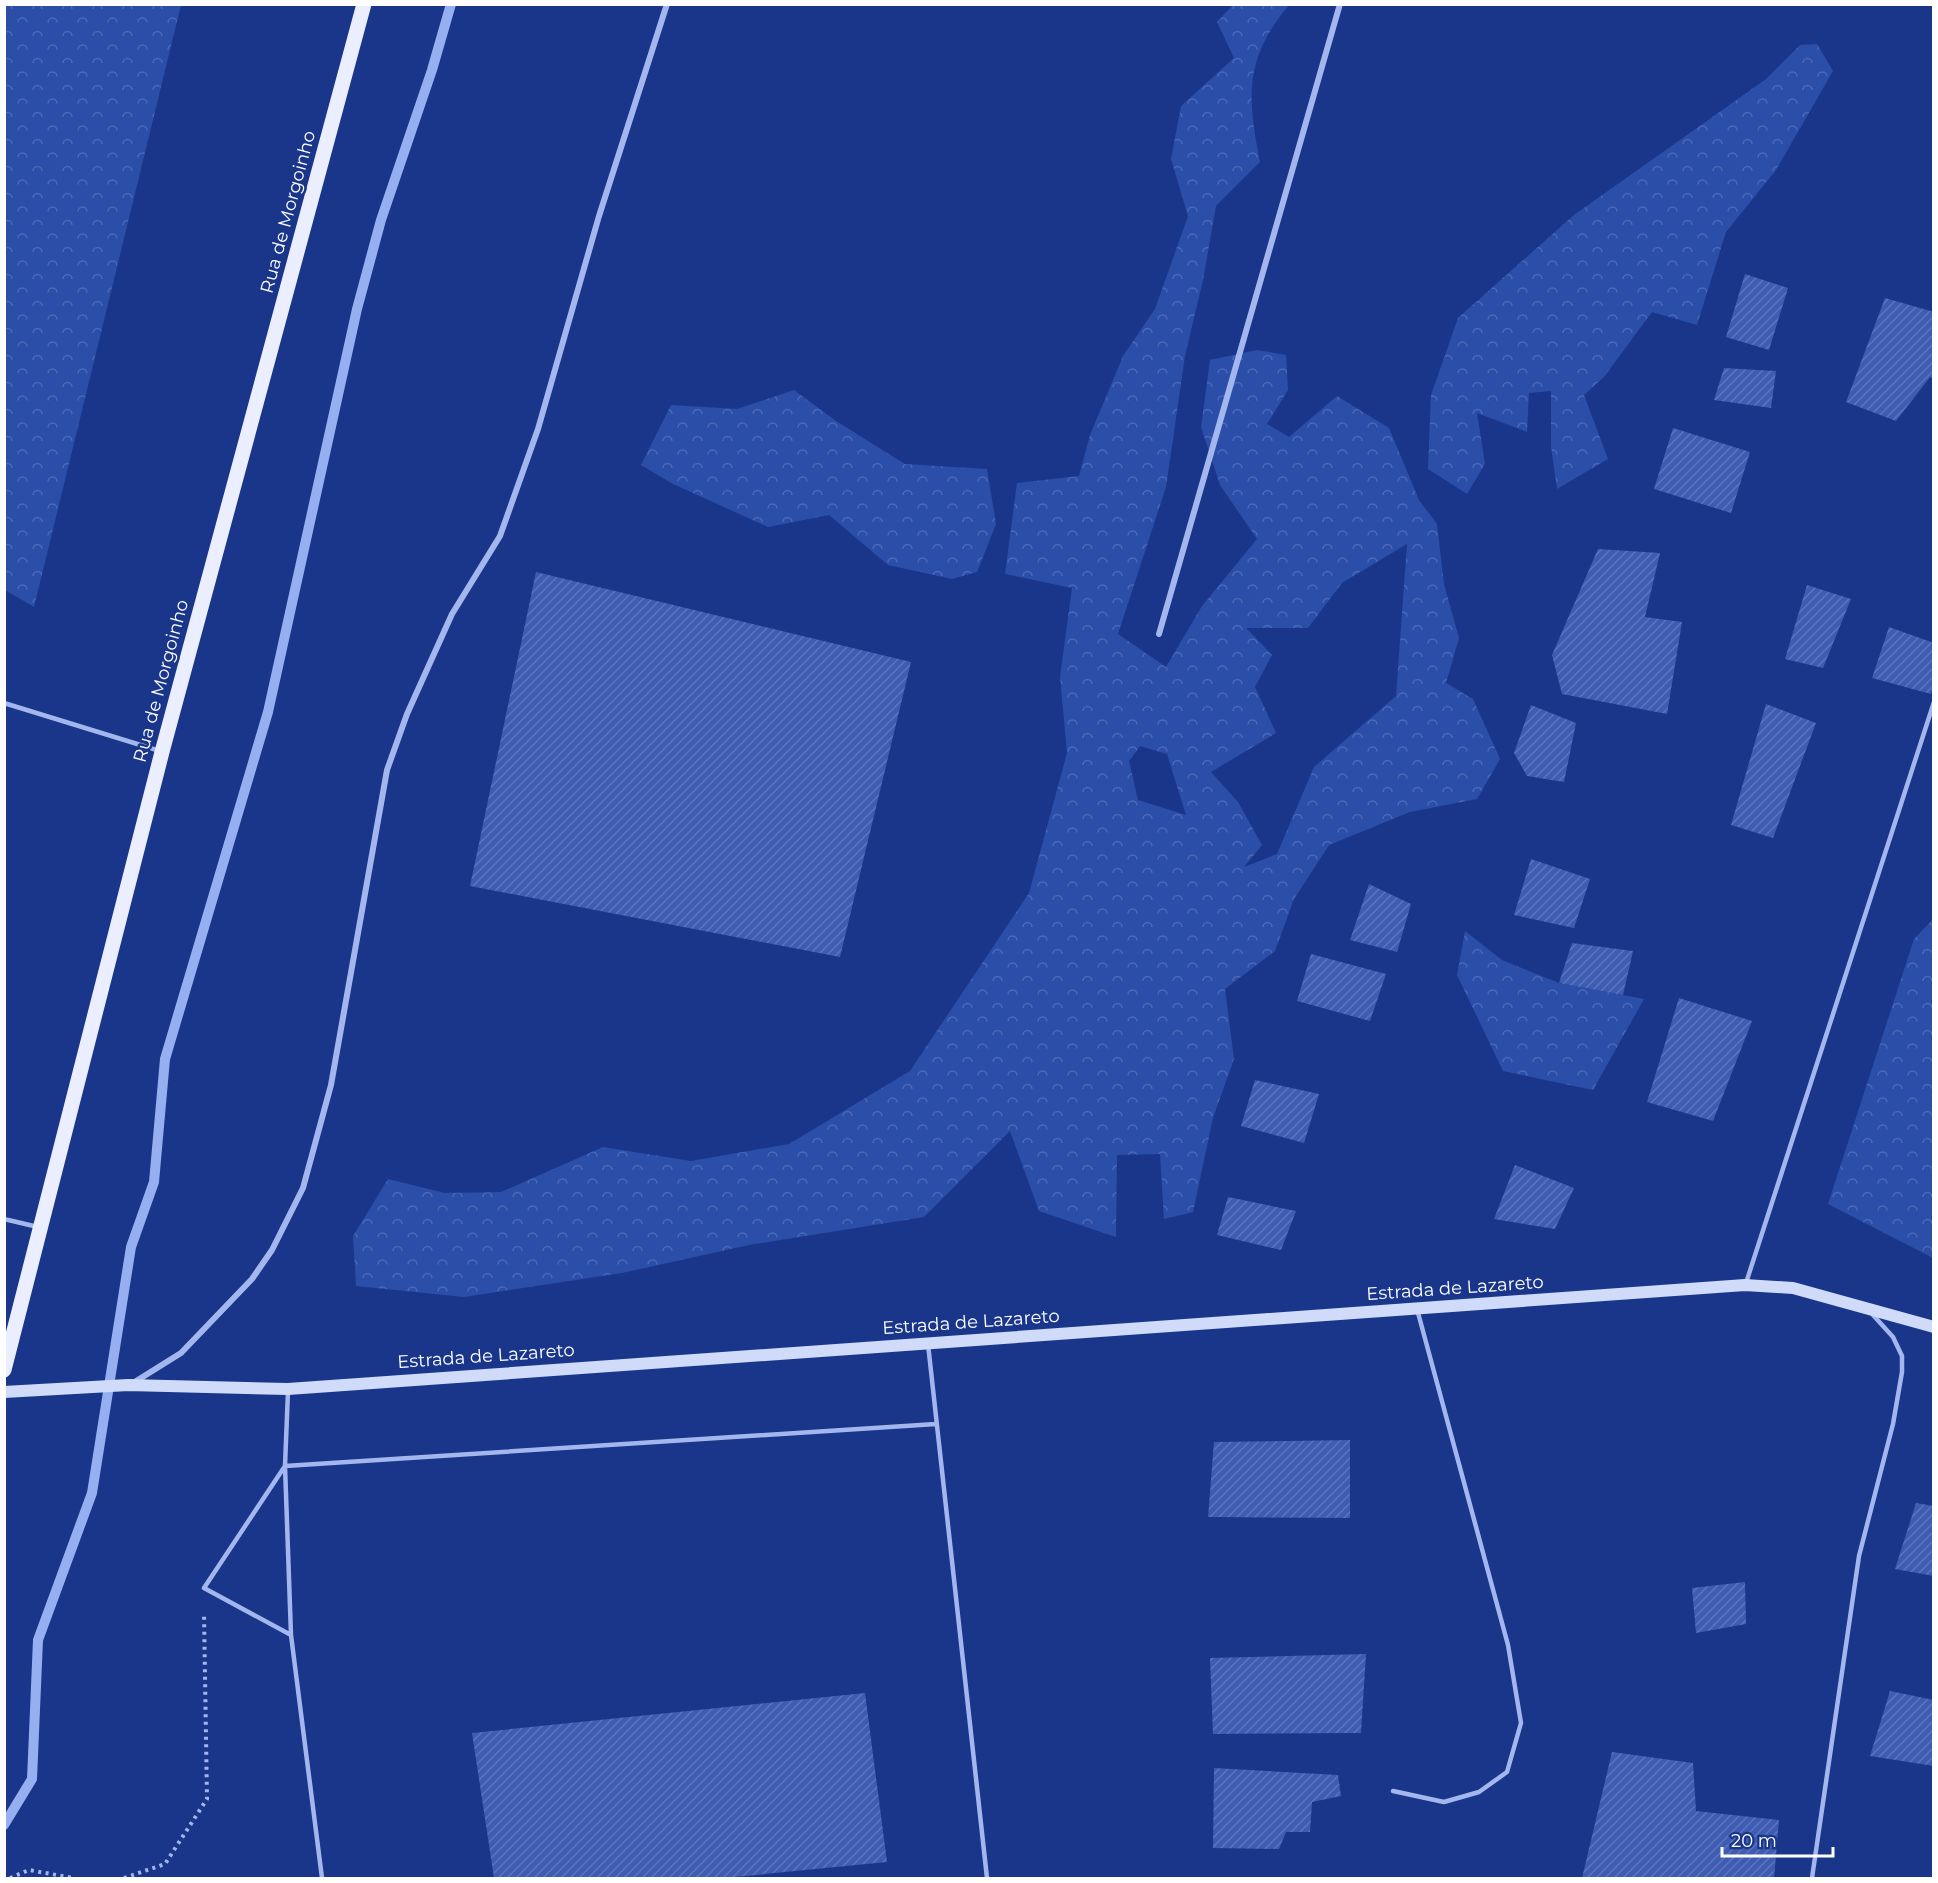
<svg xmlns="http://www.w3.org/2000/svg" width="1938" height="1883" viewBox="0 0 1938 1883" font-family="Montserrat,sans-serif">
<defs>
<pattern id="forest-crowns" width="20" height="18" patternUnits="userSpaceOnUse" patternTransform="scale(1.5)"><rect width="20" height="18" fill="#2b4ea9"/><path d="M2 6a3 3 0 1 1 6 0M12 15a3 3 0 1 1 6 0" fill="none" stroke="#4b69b6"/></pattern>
<pattern id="building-hatch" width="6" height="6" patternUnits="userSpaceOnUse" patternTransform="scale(1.5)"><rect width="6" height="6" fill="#3d5cb2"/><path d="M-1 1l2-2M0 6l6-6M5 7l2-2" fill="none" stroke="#5a74be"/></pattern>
</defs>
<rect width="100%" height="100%" fill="#19368b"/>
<path fill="url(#forest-crowns)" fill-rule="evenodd" d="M5,4L181,5L34,607L5,590Z
M1233,5H1289C1244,59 1247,96 1260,162L1216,206L1203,280L1185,356L1166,487L1118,634L1166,667L1202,606L1257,539L1220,485L1201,427L1210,360L1257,350L1286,355L1288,390L1267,424L1289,437L1337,396L1389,428L1419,500L1437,524L1444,584L1459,638L1446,683L1473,699L1500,759L1477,799L1410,812L1329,845L1294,899L1275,951L1225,989L1234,1059L1213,1118L1193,1212L1164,1219L1160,1154L1117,1155L1116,1237L1039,1211L1010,1131L924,1217L749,1245L622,1273L464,1297L356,1286L353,1236L388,1179L445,1193L501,1192L603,1147L691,1161L789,1144L910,1071L1029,893L1067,753L1060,677L1072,588L1005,574L1017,483L1079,476L1090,435L1123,356L1155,309L1188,216L1171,159L1181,106L1234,58L1217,22ZM1407,544L1396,696L1314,767L1277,854L1244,867L1262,845L1238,802L1211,772L1276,733L1255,687L1272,655L1246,628H1308L1342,583ZM1140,746L1167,754L1186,815L1138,800L1129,761Z
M1817,44L1833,71L1776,170L1726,232L1697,325L1652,312L1604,377L1584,395L1608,459L1557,489L1551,447V391L1529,393L1527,432L1477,413L1485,464L1467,494L1428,469L1431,395L1458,318L1574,215L1766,79L1800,45Z
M794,390L836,421L905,464L987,469L996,524L977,572L952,579L888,565L829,515L768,527L673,484L641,465L671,405L737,409Z
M1933,919V1258L1828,1204L1914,939Z
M1465,931L1502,960L1559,983L1644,999L1593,1090L1503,1071L1457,975Z"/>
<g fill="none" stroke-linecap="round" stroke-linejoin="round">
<path stroke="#95aff0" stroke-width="10" d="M4,1825L32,1779L38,1640L92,1493L131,1247L154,1182L165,1059L268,712L357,309L381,220L432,70L451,4"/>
</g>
<path fill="url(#building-hatch)" d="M1745,274L1788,288L1769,350L1726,337Z
M1885,298L1934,312V378L1930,377L1896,421L1846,402Z
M1724,368L1776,371L1771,408L1714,400Z
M1673,428L1750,452L1731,513L1654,489Z
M1598,549L1660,553L1645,617L1682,622L1667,714L1562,694L1552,655Z
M536,572L911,662L840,957L470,886Z
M1807,585L1851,599L1823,668L1785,659Z
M1889,627L1934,643V681L1931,694L1872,678Z
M1766,704L1816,723L1773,838L1731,825Z
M1531,705L1576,723L1564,782L1527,776L1514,753Z
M1531,859L1590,879L1574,928L1514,915Z
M1369,884L1411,904L1397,952L1350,940Z
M1572,943L1633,951L1623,995L1559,983Z
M1311,954L1386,974L1370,1021L1297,1001Z
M1679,998L1752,1021L1713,1121L1647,1102Z
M1255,1080L1319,1094L1304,1143L1241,1126Z
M1515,1165L1574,1188L1555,1229L1494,1219Z
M1228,1197L1296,1211L1281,1250L1217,1235Z
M1350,1440V1518L1208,1517L1214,1442Z
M1916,1503L1934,1506V1576L1895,1569Z
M1745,1582L1746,1624L1696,1633L1692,1588Z
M1366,1654L1361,1733L1213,1734L1210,1658Z
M1890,1691L1934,1700V1766L1870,1756Z
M865,1693L887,1862L725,1878H494L472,1733Z
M1612,1752L1693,1763L1696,1811L1779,1820L1774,1878H1582Z
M1214,1768L1338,1775L1341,1796L1312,1802L1310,1832H1286L1279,1849L1213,1848Z"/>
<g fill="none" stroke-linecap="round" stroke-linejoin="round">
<path stroke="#a3b7ee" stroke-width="4" stroke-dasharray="3 4.5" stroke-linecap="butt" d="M10,1878L29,1870L73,1878
M124,1878L165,1864L207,1799L204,1613"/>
<path stroke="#a3b7ee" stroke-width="4.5" d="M4,703L160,751
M4,1219L38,1227
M1746,1283L1934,702
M928,1344L987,1878
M288,1391L285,1466L936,1424
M285,1466L291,1635L204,1588Z
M291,1635L322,1878
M1393,1791L1444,1802L1479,1792L1507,1772L1521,1723L1508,1645L1417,1309
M1812,1878L1859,1556L1893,1424L1902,1372V1356L1893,1337L1873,1315"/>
<path stroke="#a3b7ee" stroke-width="6" d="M1159,634L1340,4
M133,1383L181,1353L252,1279L272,1250L303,1188L331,1085L387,770L407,714L452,614L500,536L538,429L599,216L667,4"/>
<path stroke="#d0dbfa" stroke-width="12" d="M4,1392L128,1385L288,1389L1745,1285L1793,1288L1934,1327"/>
<path stroke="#eaeeff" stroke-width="15" d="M4,1370L162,752L364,4"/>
</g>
<g text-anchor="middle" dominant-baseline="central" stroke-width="5" stroke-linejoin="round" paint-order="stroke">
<g font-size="18" fill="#fff" stroke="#19368b">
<text transform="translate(288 212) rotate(-75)">Rua de Morgoinho</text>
<text transform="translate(161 681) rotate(-75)">Rua de Morgoinho</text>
<text transform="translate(1455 1288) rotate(-4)">Estrada de Lazareto</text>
<text transform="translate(971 1322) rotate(-4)">Estrada de Lazareto</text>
<text transform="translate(486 1356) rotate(-4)">Estrada de Lazareto</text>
</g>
</g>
<rect width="1938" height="1883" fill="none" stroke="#ffffff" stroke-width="12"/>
<path d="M1722 1847v9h111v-9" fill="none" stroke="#ffffff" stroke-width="3"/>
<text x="1731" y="1847" font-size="18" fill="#ffffff" stroke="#19368b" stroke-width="4.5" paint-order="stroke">20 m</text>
</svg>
